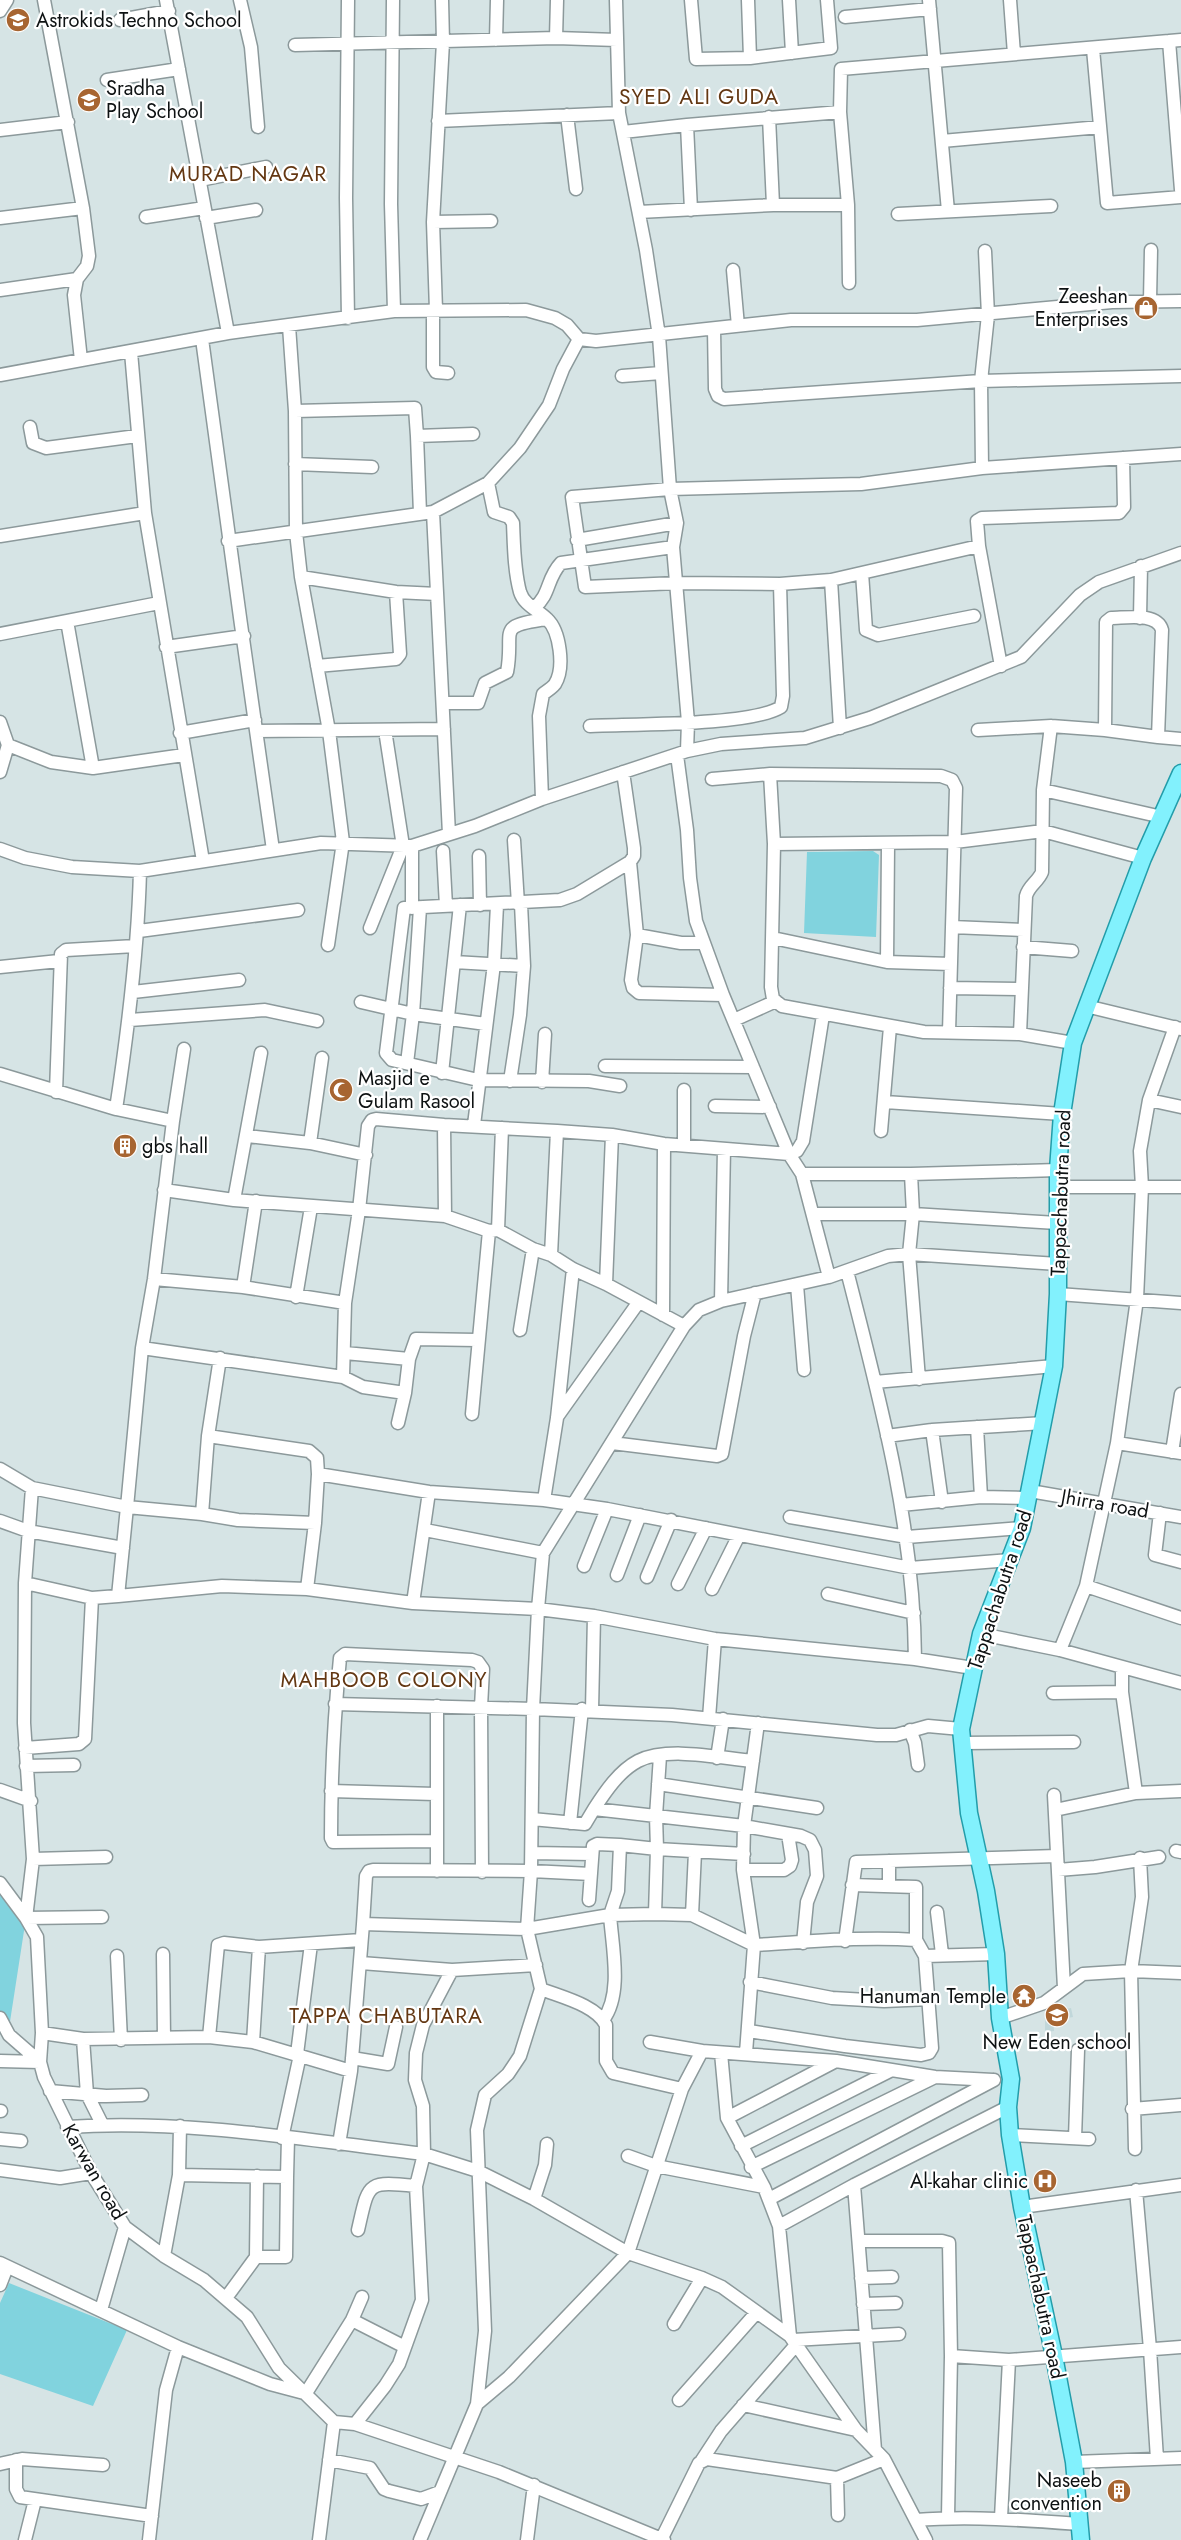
<svg xmlns="http://www.w3.org/2000/svg" width="1181" height="2540" viewBox="0 0 1181 2540" font-family="Jost,sans-serif">
<rect width="100%" height="100%" fill="#d6e4e5"/>
<path fill="#c1d7da" d="M1071,2008L1073,2017L1053,2021L1054,2031L1045,2032V2014Z"/>
<path fill="#81d3de" d="M873,851L879,855L876,937L804,933L807,852Z
M0,1890L26,1918L9,2028L0,2011Z
M9,2283L127,2330L93,2406L0,2374V2303Z"/>
<g fill="none" stroke-linecap="round" stroke-linejoin="round">
<g stroke="#8c999b" stroke-width="15">
<path id="minor" d="M44,0L83,208L89,256L87,266L77,279L74,295L81,360
M166,0L228,333
M240,0L251,47L258,127
M348,0L346,198L348,318
M393,0L391,204L394,311
M616,0L619,113L646,250L659,336L670,489L677,523L673,547L688,722L687,751
M691,0L696,59L750,58L831,48L827,0
M748,0L750,58
M789,0L792,53
M929,0L948,211
M1010,0L1014,54
M0,11L7,0
M845,17L930,9
M120,20L169,11
M556,38L557,0
M496,40L497,0
M1169,41L1181,190
M295,45L556,38L617,40
M1093,49L1107,203L1181,197
M107,80L179,69
M567,115L576,189
M769,117L773,205
M438,121L619,113
M687,125L691,210
M0,130L68,122
M623,132L687,125L840,112
M942,141L1100,127
M200,180L266,167
M639,212L773,205H848
M898,214L1051,206
M146,217L204,208
M0,218L83,208
M206,218L256,210
M433,222L491,221
M733,270L738,326
M849,283L848,205L840,112L841,69L1181,40
M0,290L77,279
M1150,301L1151,250
M433,310V367L436,372L448,373
M436,310L433,222L443,42L442,0
M289,326L295,411L296,532L301,577L329,731L343,842L328,945
M714,329L715,389L718,396L724,399L981,381L1181,376
M202,339C224,509 249,680 273,850
M131,352L145,513L203,861
M0,375L228,333L394,311L526,310L555,318L567,325L579,339L596,341L791,320H917L1112,302L1181,301
M622,376L661,373
M295,411L415,408L417,436L473,434
M30,427L33,443L46,448L137,436
M417,436L420,513
M1123,458L1124,507L1119,513L982,518L977,521L979,546L831,580L780,584L677,583L585,587L572,497L670,489L861,484L982,468L1181,454
M295,464L372,467
M982,468L981,381L988,315L985,251
M488,483L494,512L509,517L513,523C514,545 514,570 520,592C524,605 538,610 547,619C560,631 565,668 555,684C552,688 547,691 543,694L539,716L542,799
M433,512L449,834
M0,536L145,513
M577,540L677,523
M228,541L433,512L488,483L520,448L549,405L563,369L579,339
M979,546L1001,666
M862,573L866,630L878,635L974,616
M301,577L396,592L437,594
M831,580L840,728
M534,608C551,594 546,579 561,563L673,547
M1140,618L1141,566
M67,621L93,768
M0,634L159,603
M166,647L244,636
M317,666L396,659L400,654L396,592
M443,703H478L485,683L507,672C515,630 494,626 547,619
M0,722L8,745L0,772
M590,726C630,724 751,726 781,707L783,696L780,584
M978,730L1051,726L1105,730L1106,622L1111,618C1126,618 1157,612 1162,630L1158,737L1181,739
M1105,730L1158,737
M256,731L444,729
M180,733L255,720
M8,745L51,762L93,768L184,755
M677,755L687,830L690,878L696,921L723,995L789,1154L802,1174L829,1277
M712,779L770,774
M1043,790L1162,817
M514,840L518,904
M774,844L955,842L1043,831L1143,858
M0,849L25,858L72,867L140,871L321,843L412,846L475,826L542,799L687,751L721,744L805,738L870,718L1021,657L1080,595L1099,582L1181,553
M443,851L446,906
M479,856L480,905
M630,862L637,935L681,943H704
M412,908V846
M952,927L1024,930
M370,928L403,846L385,730
M139,931L298,910
M637,935L631,980L633,988L639,993L723,995
M773,938L887,962L951,964
M1023,947L1072,951
M454,962L524,966
M887,962L888,845
M0,967L59,961
M950,988L1020,989
M133,992L239,980
M361,1002L413,1014L486,1024
M1086,1006L1181,1029
M130,1020L265,1010L317,1021
M734,1020L776,1001
M949,1032L956,788L952,780L941,776L770,774L774,844L771,987L773,999L782,1006L924,1032L1020,1034L1073,1043
M1020,1034L1026,896C1029,885 1038,882 1042,872L1043,790L1051,726
M261,1053L234,1200L445,1216L489,1231L498,1230L533,1249L551,1255L573,1269L606,1284L684,1326
M407,1063L413,1014L420,908
M605,1066L753,1067
M442,1073L460,905
M0,1074L116,1109L173,1121L154,1279L142,1348L127,1507L202,1514L238,1520L315,1523L318,1474L429,1492L544,1500L607,1509L910,1568L1010,1560
M510,1081L520,1015L524,966L521,904
M542,1082L545,1034
M620,1086L589,1081L478,1080L392,1060L386,1053L404,908L560,900L577,894L630,862L634,856V848L623,772
M56,1092L61,954L66,950L135,946
M1149,1100L1181,1107
M885,1102L1062,1114
M715,1106L770,1107
M116,1109C128,1030 138,951 140,871
M173,1121L184,1049
M444,1125L445,1216
M474,1125L494,964L497,905
M881,1131L890,1027
M247,1136L310,1143L366,1155
M310,1143L322,1058
M684,1145V1090
M802,1174H911
M1058,1187H1181
M164,1190L234,1200
M813,1214H913L1057,1223
M498,1230L502,1128
M551,1255L557,1131L612,1135L664,1144L789,1154L797,1151L803,1141L823,1015
M847,1271C880,1400 914,1524 915,1659
M154,1279L243,1287L345,1303L359,1210L368,1126L372,1120L376,1119L444,1125L557,1131
M606,1284L612,1135
M797,1285L804,1370
M243,1287L256,1201
M1058,1294L1181,1303
M296,1297L311,1207
M721,1301L724,1149
M663,1315L664,1144
M520,1330L533,1249
M142,1348L343,1377L363,1387L405,1393L398,1423
M345,1353L409,1359
M343,1377L345,1303
M919,1379L909,1254L913,1214L911,1174L1058,1170
M875,1382L1054,1366
M405,1393L409,1359L416,1339L477,1340
M472,1414L489,1231
M557,1417L638,1303
M977,1427L981,1497
M932,1430L942,1502
M208,1436L309,1451L317,1458L318,1474
M887,1436L932,1430L1044,1423
M612,1443L717,1456L722,1454L744,1336L755,1293
M1117,1443L1181,1453
M1172,1452L1181,1394
M0,1469L32,1488
M32,1488L127,1507L118,1596L92,1598L25,1583Z
M1030,1491L1181,1517
M544,1500L557,1418L573,1269
M901,1505L981,1497L1029,1498
M1160,1513L1155,1555L1181,1562
M202,1514L208,1436L220,1358
M790,1517L907,1537L1022,1528
M0,1521L28,1531L123,1548
M425,1530L543,1553
M584,1566L607,1509
M617,1575L640,1515
M647,1577L671,1520
M25,1583L24,1723L33,1859L26,1918
M678,1584L706,1528
M1086,1586L1181,1618
M307,1589L315,1523
M712,1589L739,1535
M828,1594L914,1613
M118,1596L222,1586L307,1589L413,1603L538,1609L594,1616L715,1639L915,1659L973,1668
M413,1603L429,1492
M981,1634L1060,1650L1181,1683
M1060,1650L1086,1586L1117,1443L1137,1299L1142,1187L1140,1151L1149,1100L1175,1027
M1122,1668V1692L1136,1793L1181,1791
M1053,1693L1122,1692
M335,1704L533,1709L531,1871L527,1929L541,1989L520,2056L508,2074L485,2095L477,2130L485,2331L477,2404
M592,1710L594,1616
M709,1718L715,1639
M961,1729L928,1726L896,1735H877L672,1715L533,1709L538,1609L543,1553L684,1326L699,1310L721,1301L829,1277L888,1256L909,1254L1058,1264
M910,1730L915,1743L918,1765
M963,1743L1074,1742
M25,1748L79,1744L85,1739L92,1598
M660,1756L656,1816L744,1826L758,1723
M717,1758L723,1719
M26,1766L74,1765
M658,1784L817,1808
M0,1790L31,1801
M331,1791L435,1794
M1054,1795L1064,1988
M594,1809C605,1792 619,1771 638,1761C668,1746 720,1758 753,1761
M1055,1810L1136,1793
M532,1819L585,1824L594,1809L656,1816L657,1849L620,1845
M570,1823L582,1709
M436,1841L333,1842L331,1838C331,1778 334,1718 340,1658L345,1654L472,1660L478,1662L483,1669L481,1707L482,1872
M1176,1851L1181,1852
M532,1853L592,1854
M744,1854L657,1849L655,1914L692,1915L754,1945L746,2053
M33,1859L106,1857
M743,1870H784L790,1866L792,1860L788,1834
M1058,1870L1095,1867L1159,1857
M437,1871V1706
M0,1883L26,1918L37,1937L42,2033L40,2062L44,2077L91,2173L125,2227L164,2256L204,2280L247,2317L279,2368L334,2422L319,2540
M852,1885L916,1887V1940
M889,1886V1861
M589,1900L593,1846L597,1844L620,1845L618,1891L610,1915L655,1914
M937,1912L942,1954
M692,1915L695,1852
M26,1918L102,1917
M363,1924L366,1876L369,1871L373,1870L531,1871L591,1874
M845,1941L856,1862L1057,1856
M163,1954L164,2037
M117,1956L121,2040
M925,1956L996,1954
M361,1963L452,1970L423,2025L416,2053L415,2080L423,2106L424,2154L416,2186
M452,1970L536,1965
M750,1982L832,1998L884,2001L930,1999
M0,2018L9,2035L40,2062
M1000,2018L1044,2003L1083,1974L1131,1971L1181,1973
M749,2031L845,2046L921,2055L929,2053L932,2048L925,1956L916,1940C863,1936 807,1942 754,1945L743,1870L744,1826L801,1836L810,1840L815,1850L817,1876L807,1902L803,1943
M42,2033L83,2039L209,2037L253,2042L351,2071
M209,2037L218,1945L224,1943L259,1947L361,1940
M83,2039L87,2094L102,2124
M253,2042L259,1947
M650,2042L702,2051
M721,2053L727,2118L764,2187L779,2226L790,2336
M297,2054L311,1944
M352,2058L388,2064L396,2027
M0,2061L40,2062
M836,2061L935,2077L993,2080
M682,2089L702,2051L836,2061L727,2118
M50,2091L106,2096L142,2095
M1132,2109L1181,2105
M0,2111H1
M67,2127C186,2119 306,2140 424,2154L478,2171L534,2199L628,2253L702,2278L722,2287L790,2336L856,2430L884,2459L926,2540
M1010,2135L1089,2139
M282,2138L300,2055
M1075,2138L1078,2050
M0,2139L21,2141
M339,2144L351,2071L363,1924L527,1929L610,1915C612,1946 623,1994 603,2020
M741,2146L890,2071
M1135,2149L1131,1971L1142,1897L1140,1858
M628,2156L656,2166L764,2187
M751,2167L935,2077
M0,2170L60,2178L91,2173
M179,2175L287,2177L288,2138
M854,2185L875,2450
M1136,2190L1150,2349L1157,2459
M534,2199L545,2165L547,2144
M769,2199L994,2080
M1022,2207L1181,2185
M779,2226L854,2185L1008,2107
M859,2241H942L949,2243L951,2356
M164,2256L179,2175L180,2126
M256,2257L257,2176
M0,2263L178,2347L270,2384L304,2393
M861,2278L892,2277
M0,2285L7,2267
M226,2298L256,2257H286L287,2177
M863,2304L896,2303
M101,2310L125,2227
M352,2320L405,2347
M674,2324L702,2278
M793,2340L899,2334
M306,2393L352,2320L362,2297
M679,2400L757,2312
M743,2405L856,2430
M334,2422L355,2424L499,2472L664,2540
M355,2424L385,2386L399,2364L422,2300L416,2186C366,2181 369,2182 358,2230
M16,2460V2489L20,2497L152,2516
M329,2460L370,2468L384,2489L389,2491L421,2499L440,2492
M702,2460L721,2431L796,2345
M1074,2462L1181,2458
M0,2464L22,2459L103,2465
M837,2478L884,2459
M948,2517L951,2356L1009,2360L1181,2347
M1001,2518L1009,2360
M916,2520C971,2516 1024,2520 1079,2524
M25,2540L35,2500
M149,2540L166,2390L178,2347
M420,2540L477,2404L509,2377L628,2253L682,2089L613,2073L606,2061V2025C596,2005 561,1997 541,1989
M527,2540L534,2485
M661,2540L699,2463L707,2459L837,2478L838,2515"/>
</g>
<g stroke="#239daa" stroke-width="19">
<path id="major" d="M1081,2540L1074,2462L1054,2356L1022,2207L1010,2135L1008,2107L1011,2079L1000,2018L996,1954L986,1891L969,1813L961,1729L981,1634L1022,1528L1054,1366L1058,1294V1170L1062,1114L1073,1043L1143,858L1181,773"/>
</g>
<use href="#minor" stroke="#fff" stroke-width="12"/>
<use href="#major" stroke="#82f1fd" stroke-width="16"/>
</g>
<defs>
<g id="university-disc" transform="scale(1.25)"><circle r="9.5" fill="#a76531" stroke="#fff"/><path d="M0-5L7-2L0 1L-7-2ZM-4 1L0 2.5L4 1V4Q0 6-4 4Z" fill="#fff"/></g>
<g id="shop-disc" transform="scale(1.25)"><circle r="9.5" fill="#a76531" stroke="#fff"/><path d="M-5-2.5h2.3a2.7 3.5 0 0 1 5.4 0H5L5.5 6h-11ZM-1.5-2.5h3a1.5 2.3 0 0 0-3 0Z" fill="#fff"/></g>
<g id="mosque-disc" transform="scale(1.25)"><circle r="9.5" fill="#a76531" stroke="#fff"/><path d="M3.5-4.9A6 6 0 1 0 3.5 4.9A5 5 0 1 1 3.5-4.9Z" fill="#fff"/></g>
<g id="building-disc" transform="scale(1.25)"><circle r="9.5" fill="#a76531" stroke="#fff"/><path d="M-4-6H4V6H1V3H-1V6H-4ZM-2.5-4.3h1.7v1.8h-1.7ZM.8-4.3h1.7v1.8H.8ZM-2.5-1h1.7V.8h-1.7ZM.8-1h1.7V.8H.8Z" fill="#fff"/></g>
<g id="temple-disc" transform="scale(1.25)"><circle r="9.5" fill="#a76531" stroke="#fff"/><path d="M0-6L5-2H3V0L6.5 2.5H4V6H1.5V3h-3V6H-4V2.5H-6.5L-3 0V-2H-5Z" fill="#fff"/></g>
<g id="school-disc" transform="scale(1.25)"><circle r="9.5" fill="#a76531" stroke="#fff"/><path d="M0-5L7-2L0 1L-7-2ZM-4 1L0 2.5L4 1V4Q0 6-4 4Z" fill="#fff"/></g>
<g id="hospital-disc" transform="scale(1.25)"><circle r="9.5" fill="#a76531" stroke="#fff"/><path d="M-5-5h3v3.5h4V-5h3V5h-3V1.5h-4V5h-3Z" fill="#fff"/></g>
</defs>
<g fill-rule="evenodd">
<use href="#university-disc" x="18" y="20"/>
<use href="#university-disc" x="89" y="100"/>
<use href="#shop-disc" x="1146" y="308"/>
<use href="#mosque-disc" x="341" y="1090"/>
<use href="#building-disc" x="125" y="1146"/>
<use href="#temple-disc" x="1024" y="1996"/>
<use href="#school-disc" x="1057" y="2015"/>
<use href="#hospital-disc" x="1045" y="2181"/>
<use href="#building-disc" x="1119" y="2491"/>
</g>
<g text-anchor="middle" dominant-baseline="central" stroke-width="4.5" stroke-linejoin="round" paint-order="stroke">
<g font-size="20" fill="#0e1213" stroke="#fff" text-anchor="start">
<text x="36" y="20">Astrokids Techno School</text>
<text x="106" y="88">Sradha<tspan x="106" dy="23">Play School</tspan></text>
<text x="1128" y="296" text-anchor="end">Zeeshan<tspan x="1128" dy="23">Enterprises</tspan></text>
<text x="358" y="1078">Masjid e<tspan x="358" dy="23">Gulam Rasool</tspan></text>
<text x="142" y="1146">gbs hall</text>
<text x="1006" y="1996" text-anchor="end">Hanuman Temple</text>
<text x="1057" y="2042" text-anchor="middle">New Eden school</text>
<text x="1028" y="2181" text-anchor="end">Al-kahar clinic</text>
<text x="1102" y="2480" text-anchor="end">Naseeb<tspan x="1102" dy="23">convention</tspan></text>
</g>
<g font-size="20" fill="#0e1213" stroke="#fff">
<text transform="translate(1061 1193) rotate(-88)">Tappachabutra road</text>
<text transform="translate(1105 1504) rotate(10)">Jhirra road</text>
<text transform="translate(1000 1590) rotate(-72)">Tappachabutra road</text>
<text transform="translate(94 2172) rotate(60)">Karwan road</text>
<text transform="translate(1041 2297) rotate(78)">Tappachabutra road</text>
</g>
<g font-size="21" letter-spacing="1" fill="#633712" stroke="#fff">
<text x="699" y="97">SYED ALI GUDA</text>
<text x="248" y="174">MURAD NAGAR</text>
<text x="384" y="1680">MAHBOOB COLONY</text>
<text x="386" y="2016">TAPPA CHABUTARA</text>
</g>
</g>
</svg>
